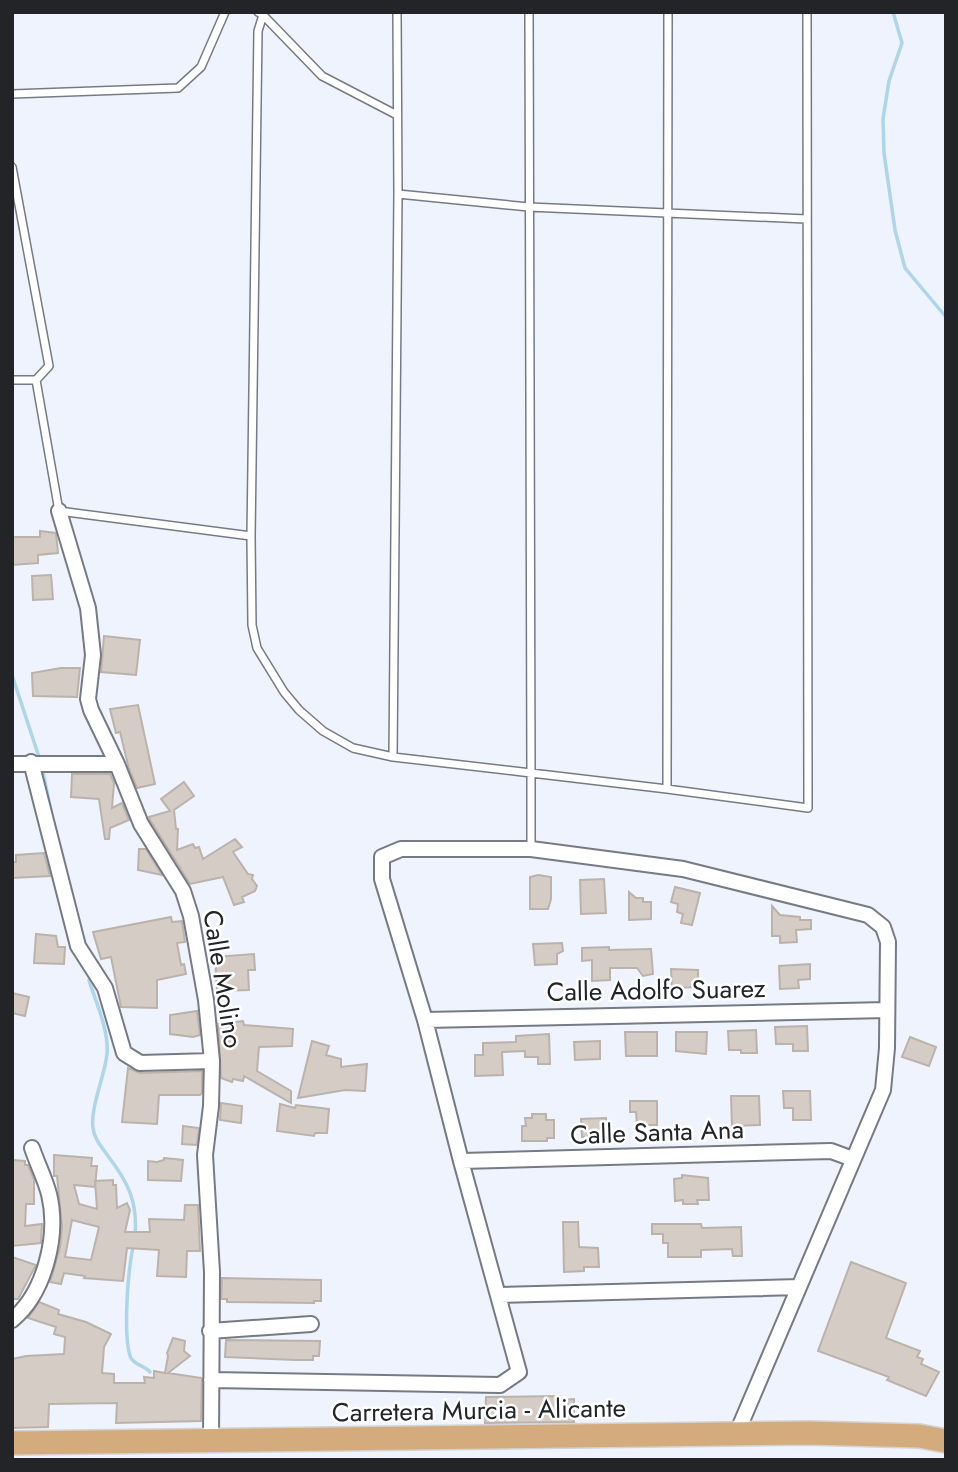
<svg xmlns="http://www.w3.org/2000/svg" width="958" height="1472" viewBox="0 0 958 1472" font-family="Jost,sans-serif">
<rect width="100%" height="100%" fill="#eef3fd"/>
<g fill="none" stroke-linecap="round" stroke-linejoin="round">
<path stroke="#aed5e9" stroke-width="3.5" d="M893,12L902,43L889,81L883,119L884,153L895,230L905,268L946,317
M12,675L40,760
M42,767L53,821
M89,980C96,1003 109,1030 107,1054C105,1075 90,1108 93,1128C94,1139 102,1147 108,1156C128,1182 138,1202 135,1236
M133,1247C128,1271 123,1333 130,1356C133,1365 144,1365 150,1372"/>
</g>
<path fill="#d5ccc5" stroke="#bbb2ab" stroke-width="2" fill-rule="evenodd" d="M40,531L56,533L58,553L38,555V563L12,565V537H40Z
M51,575L53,599L33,600L32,576Z
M104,636L140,640L136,675L101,672Z
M61,668H80L77,697L33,696L32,673Z
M138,705L155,784L137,788L129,769L120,732L116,733L110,709Z
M72,774H110L114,783L112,808L122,803L129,820L110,828L109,839H105L99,799L71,797Z
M184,782L194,796L174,810L176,829H178L177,850L193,844L195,848L199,847L203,859L235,839L242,847L233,852L248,874L253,875L252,879L257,886L255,891L242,897L244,902L234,905L223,877L190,884L150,820L149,817L170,811L161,799Z
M139,849H146L162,875L138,870Z
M44,853L50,876L12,878V862H16V855Z
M538,875L551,877V899L548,909H530V877Z
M604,879L606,913L581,914L580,880Z
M675,887L700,893L692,925L681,923L683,914L677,912L678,904L671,902Z
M629,892L636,898H643V902H651V919L629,920Z
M772,906L780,915L800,917V920H811V929L796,930L797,942L780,943V936H772Z
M171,917L172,922L182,921L185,942L177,943L181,965L184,964L186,974L157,980V1008L121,1007L111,957L101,959L93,932Z
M36,934L56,936L58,947H65L64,964L34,963Z
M562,943L563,951L557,954V964L535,965L533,944Z
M609,947V950L651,949L653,974L643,976L637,968H610V980L592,981V960L582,961V948Z
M254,954L255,970H248L249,990L217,991L215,957Z
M810,964V979L798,980L799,988L780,989L779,966Z
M671,969L698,970V987L672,988Z
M12,993L29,997L25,1016L12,1013Z
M197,1011L200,1035L193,1037L170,1034V1015Z
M243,1021L244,1025L293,1029L292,1046L259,1047L257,1071L291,1091V1103L244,1076L243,1081L233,1079L232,1082L221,1078L218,1024Z
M807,1026L808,1051H793V1044H776L775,1027Z
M756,1030L757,1053H741V1050H729L728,1031Z
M625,1032H657V1056H626Z
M676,1032H707L706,1054L676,1051Z
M549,1034L550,1064H538V1057H525V1051L502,1052L503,1075L475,1076V1055H483V1043L516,1042V1036Z
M910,1037L936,1047L929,1066L902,1057Z
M312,1041L329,1046L326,1055L341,1059V1067L367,1064L365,1091L345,1090L298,1098Z
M600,1041V1059L575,1060L574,1042Z
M128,1068L140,1073L202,1071V1093L200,1095H159L157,1124L122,1122Z
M783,1091H810L811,1120H793V1108H784Z
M731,1096H759L760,1125L732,1126Z
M630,1101H657V1125H637L636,1112H630Z
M221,1103L242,1106L241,1123L220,1120Z
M280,1104L295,1108L296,1105L329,1109L327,1133H315L314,1136L277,1131Z
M532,1114H546V1120H554V1138H547V1141H522V1126H526L525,1118H532Z
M606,1118L607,1136L582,1137L581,1119Z
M183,1126L199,1128L197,1145L182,1144Z
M54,1155L92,1158L91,1166H97L95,1187L74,1185L79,1204L97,1209L95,1181L113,1180V1185H116L117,1208L127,1203L130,1210L125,1232H150L149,1219L184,1220L185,1205H198L200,1251H187L186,1277L157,1276L159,1250L127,1248L123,1281L84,1278L85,1276L64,1273L61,1284L50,1282L60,1247L62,1227L57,1176H54ZM72,1220L99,1227L91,1260L65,1257Z
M164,1158L183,1160L181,1181L148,1180V1161L157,1162L164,1160Z
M12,1160L25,1161V1165H28L34,1180V1204H26L25,1226L42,1224L41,1243L12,1246Z
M682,1175L708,1178L709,1200H697L698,1204H683V1200L675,1201L674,1179L682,1178Z
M563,1222H578L579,1247L598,1248L599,1267H584V1271L564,1272Z
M652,1224H701L702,1228L741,1227L742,1256H733L732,1249L701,1250V1257H668V1243H663V1234H652Z
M12,1257L36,1265L18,1299H12Z
M851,1262L906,1283L886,1338L920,1351L917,1357L923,1359L921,1364L939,1372L926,1396L887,1380L889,1377L818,1351Z
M222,1278L321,1280V1301H314V1303L227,1302V1299H221Z
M39,1302L59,1310L58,1314L86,1322L111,1334L104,1347L102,1373L114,1374V1383H145L144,1377L154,1378V1371L165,1373L168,1356L167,1353L173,1338L185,1341L184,1351L190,1356L168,1373L202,1378L201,1421L116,1423L117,1403L49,1404L48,1427L12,1428V1359L26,1356L64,1354L65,1337L54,1334L56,1327L28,1318Z
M226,1340L320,1341L319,1356H313V1360H296L225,1357Z
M560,1396L561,1400L574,1399V1422L485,1423L486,1397Z"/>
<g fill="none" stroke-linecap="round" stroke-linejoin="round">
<g stroke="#767b83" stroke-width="10">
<path id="service" d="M529,12L531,773L667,789L668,12
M263,15L322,76L397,115
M12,94L178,88L201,67L225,12
M12,167L49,366L36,380
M398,194L529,207L806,219
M12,380H36L59,511L251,536L252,625L257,648L284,692L299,710L323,731L353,748L393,757L531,773V848
M251,536L258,31L263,15L258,12
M393,757L398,194L397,12
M667,789L808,808L807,12"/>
</g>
<g stroke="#767b83" stroke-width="18">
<path id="minor" d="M59,511L88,608L93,655L88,699L91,710L117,764L141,824L183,891L191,916L206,1000L212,1061L211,1106L205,1155L212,1272L211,1441
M31,762L78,946L105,988L124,1053L140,1063L212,1061
M12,764H117
M425,1020L887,1010
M461,1161L831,1151L853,1159
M499,1295L799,1287
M12,1320C45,1293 59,1235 49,1194C45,1179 37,1163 32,1148
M210,1331L311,1324
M211,1380L500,1385L519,1372L461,1161L425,1020L382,879V857L401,849H531L683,869L868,915L883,927L888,942L887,1048L883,1090L736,1435"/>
</g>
<g stroke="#d3d3d4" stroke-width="26">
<path id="trunk" d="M12,1443L809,1433L919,1436L946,1441"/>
</g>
<use href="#service" stroke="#fff" stroke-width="7"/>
<use href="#minor" stroke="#fff" stroke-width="14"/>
<use href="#trunk" stroke="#d4ab7c" stroke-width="23"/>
</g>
<g text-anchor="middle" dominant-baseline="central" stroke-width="5" stroke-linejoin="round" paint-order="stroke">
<g font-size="26" fill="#222427" stroke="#fff">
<text transform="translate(223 979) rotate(81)">Calle Molino</text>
<text transform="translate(656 990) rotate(-1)">Calle Adolfo Suarez</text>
<text transform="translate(657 1132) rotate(-2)">Calle Santa Ana</text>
<text transform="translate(479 1410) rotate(-1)">Carretera Murcia - Alicante</text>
</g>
</g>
<rect width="958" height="1472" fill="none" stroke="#222427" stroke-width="28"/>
</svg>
